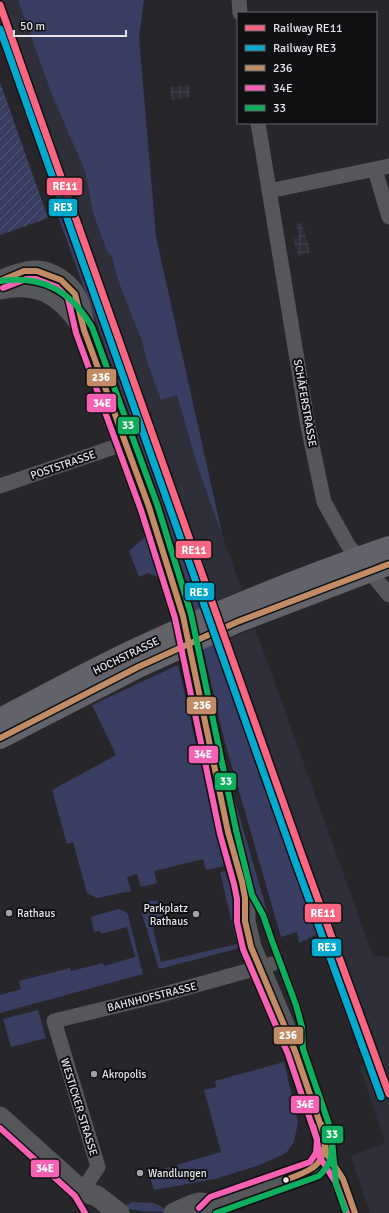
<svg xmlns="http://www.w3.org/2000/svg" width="389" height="1213" viewBox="0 0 389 1213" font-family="Signika,sans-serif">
<defs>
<pattern id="industrial-grid" width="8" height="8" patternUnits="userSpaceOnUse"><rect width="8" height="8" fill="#2e2f39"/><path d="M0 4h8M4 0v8" fill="none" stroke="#42434c"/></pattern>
<pattern id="garden-furrows" width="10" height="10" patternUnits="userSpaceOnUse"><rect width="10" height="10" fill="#393d62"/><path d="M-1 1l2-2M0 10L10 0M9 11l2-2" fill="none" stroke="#565978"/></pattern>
</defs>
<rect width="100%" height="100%" fill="#27272b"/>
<path fill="#2e2f39" d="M0,0H18L52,95L79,153L85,171L93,213L106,249L112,257L161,400L177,394L197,465L242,590L207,605L0,32Z
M255,628L373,956L389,957V1213H370L351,1156L385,1143L360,1067L365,1062L323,931L221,643Z"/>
<path fill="url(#industrial-grid)" d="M189,85L190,97L172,100L170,87Z
M302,223L310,252L298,256L293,239L299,237L296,224Z"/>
<path fill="#393d62" d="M18,0H144L139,37L156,237L223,538L197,465L177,395L161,400L148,365L142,342L118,280L112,257L106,249L93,213L85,171L52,95Z
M59,197L323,931L299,943L297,932L281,937L224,739L190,592L181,565L161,502L58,216L55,199Z
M145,537L158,577L148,573L139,577L129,551Z
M178,665L224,866L206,870L203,859L154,871L157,883L141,887L137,874L127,877L131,891L97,898L87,893L73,842L67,844L52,790L116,755L92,705Z
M217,739L274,935L266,938L235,830Z
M225,871L230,887L240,946L236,949L159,969L142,914L144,905L150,901H160L164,917L151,921L161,962L237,944L220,872Z
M118,909L126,912L128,915L143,974L0,1013V995L21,989L19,981L70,968L71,971L103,963L104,966L135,957L127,927L101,934L100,931L94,932L91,917Z
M38,1010L46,1038L11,1047L3,1019Z
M284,1062L298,1122L294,1142L286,1153L260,1165L215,1179L154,1190L149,1173L221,1152L204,1090L216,1087L215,1081Z
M132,1202L154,1203L169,1211C160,1213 131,1211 123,1207Z"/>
<path fill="url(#garden-furrows)" d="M0,82L48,218L0,235Z"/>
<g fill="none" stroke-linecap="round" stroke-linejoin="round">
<path stroke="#56575a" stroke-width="15" d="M239,0L240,13
M258,123L308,426L324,502L348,545L389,595
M375,170L389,217
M269,191L389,166
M0,486L126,443
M82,1191L98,1167L54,1021L157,996L272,964"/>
<path stroke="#56575a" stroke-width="21" d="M0,281C25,270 44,264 67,285C83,299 83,325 89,344C123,434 154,524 183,616
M0,289C37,281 60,294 81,325
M0,1117L82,1191L97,1196L119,1213
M174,1213L192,1205L199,1203L213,1204L236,1197L314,1169L320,1165L326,1153L322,1127L295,1051L251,947L245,921V898L242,882L228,832L192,655"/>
<path stroke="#61626a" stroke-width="22" d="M0,719C43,697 86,673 130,652C214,612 301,578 389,547
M0,738L138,667L237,622L389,564"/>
<g stroke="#0f1012" stroke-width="9">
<path id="bus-1" d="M0,281L24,271H37L61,280L75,294L84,330L149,507L183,616L228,832L242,882L245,898V921L251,947L295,1051L325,1138C325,1168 310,1170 286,1180
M0,738L138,667L237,622L389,564
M321,1124L325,1138L326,1153L343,1179L355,1213"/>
</g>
<g stroke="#0f1012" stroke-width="9">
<path id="bus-2" d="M3,288L26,279H36L57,287L68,298L76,333L141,510L175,618L220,834L234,884L237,899V922L243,949L288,1054L317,1140L316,1153L310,1162L210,1197L199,1208
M313,1126L317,1139L319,1156L336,1183L347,1213
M0,1128L75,1196L85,1213"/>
</g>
<g stroke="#0f1012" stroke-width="9">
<path id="bus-3" d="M0,281C42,275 70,290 92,327L157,504L191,614L236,830L252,895L263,915L272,941L296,1005L302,1027L303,1049L333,1136L331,1158L327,1167L319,1176L216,1213
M331,1129L336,1184L345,1210"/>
</g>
<use href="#bus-1" stroke="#c18c65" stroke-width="6"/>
<use href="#bus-2" stroke="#f860b3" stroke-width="6"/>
<use href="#bus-3" stroke="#0daf5c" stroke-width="6"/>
<g stroke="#0f1012" stroke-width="10">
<path id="rail-1" d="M0,5L304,861L389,1094"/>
</g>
<g stroke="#0f1012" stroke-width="10">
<path id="rail-2" d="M0,29L296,864L381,1097"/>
</g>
<use href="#rail-1" stroke="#fa6682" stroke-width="7"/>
<use href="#rail-2" stroke="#00a9ce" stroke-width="7"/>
</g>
<g fill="#a2a2a6" stroke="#0f1012" stroke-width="1.5">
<circle cx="9" cy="913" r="4"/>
<circle cx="196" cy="914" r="4"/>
<circle cx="94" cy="1074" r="4"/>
<circle cx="140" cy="1173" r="4"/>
</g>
<circle fill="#e5e5e9" stroke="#0f1012" stroke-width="1.5" cx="286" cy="1180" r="3.5"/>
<g text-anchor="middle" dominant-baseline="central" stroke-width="4" stroke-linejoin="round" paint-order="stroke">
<g font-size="11" fill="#e5e5e9" stroke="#0f1012">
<text transform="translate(305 403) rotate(80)">SCHÄFERSTRASSE</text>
<text transform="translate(63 465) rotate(-19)">POSTSTRASSE</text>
<text transform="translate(126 656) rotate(-26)">HOCHSTRASSE</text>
<text transform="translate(152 997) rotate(-14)">BAHNHOFSTRASSE</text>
<text transform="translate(79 1107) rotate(73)">WESTICKER STRASSE</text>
</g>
<g font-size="11" fill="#e5e5e9" stroke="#0f1012" text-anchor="start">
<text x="188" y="908" text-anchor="end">Parkplatz<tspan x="188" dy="13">Rathaus</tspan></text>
<text x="17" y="913">Rathaus</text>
<text x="102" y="1074">Akropolis</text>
<text x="148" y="1173">Wandlungen</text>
</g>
</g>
<g stroke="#0f1012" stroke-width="1.5">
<rect x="46" y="177" width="37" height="19" rx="4" fill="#fa6682"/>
<rect x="48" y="198" width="30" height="19" rx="4" fill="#00a9ce"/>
<rect x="86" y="368" width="31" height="19" rx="4" fill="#c18c65"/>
<rect x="86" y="393" width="31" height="20" rx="4" fill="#f860b3"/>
<rect x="117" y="416" width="23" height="19" rx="4" fill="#0daf5c"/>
<rect x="175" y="540" width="37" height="19" rx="4" fill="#fa6682"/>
<rect x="184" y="582" width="31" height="19" rx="4" fill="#00a9ce"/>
<rect x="186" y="696" width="31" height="19" rx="4" fill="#c18c65"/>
<rect x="188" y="745" width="31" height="19" rx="4" fill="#f860b3"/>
<rect x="214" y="772" width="23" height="19" rx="4" fill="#0daf5c"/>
<rect x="304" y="903" width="38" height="20" rx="4" fill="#fa6682"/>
<rect x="311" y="938" width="31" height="19" rx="4" fill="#00a9ce"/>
<rect x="273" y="1026" width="31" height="19" rx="4" fill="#c18c65"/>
<rect x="290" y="1095" width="30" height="19" rx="4" fill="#f860b3"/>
<rect x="321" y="1125" width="23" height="19" rx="4" fill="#0daf5c"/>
<rect x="30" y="1159" width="30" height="19" rx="4" fill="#f860b3"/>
</g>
<g font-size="11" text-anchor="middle" font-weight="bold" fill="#fff">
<text x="65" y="190">RE11</text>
<text x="63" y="211">RE3</text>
<text x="101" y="381">236</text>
<text x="102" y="407">34E</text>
<text x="128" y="429">33</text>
<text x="194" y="554">RE11</text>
<text x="199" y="596">RE3</text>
<text x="202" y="709">236</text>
<text x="203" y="758">34E</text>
<text x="226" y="785">33</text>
<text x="323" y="917">RE11</text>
<text x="327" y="951">RE3</text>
<text x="288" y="1039">236</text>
<text x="305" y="1108">34E</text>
<text x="332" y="1138">33</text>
<text x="45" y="1172">34E</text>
</g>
<rect x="237" y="12" width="140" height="112" fill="#0f1012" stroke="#656568"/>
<rect x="245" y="25" width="20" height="6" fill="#fa6682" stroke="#656568"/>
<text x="273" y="32" font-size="12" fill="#e5e5e9">Railway RE11</text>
<rect x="245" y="45" width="20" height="6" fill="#00a9ce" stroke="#656568"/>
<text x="273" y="52" font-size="12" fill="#e5e5e9">Railway RE3</text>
<rect x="245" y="65" width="20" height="6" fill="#c18c65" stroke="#656568"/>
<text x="273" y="72" font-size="12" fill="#e5e5e9">236</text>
<rect x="245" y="85" width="20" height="6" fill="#f860b3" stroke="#656568"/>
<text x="273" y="92" font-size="12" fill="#e5e5e9">34E</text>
<rect x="245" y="105" width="20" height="6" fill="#0daf5c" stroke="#656568"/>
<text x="273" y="112" font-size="12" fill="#e5e5e9">33</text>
<path d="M14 30v6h112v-6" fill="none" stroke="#e5e5e9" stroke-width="2"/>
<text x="20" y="30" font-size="12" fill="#e5e5e9" stroke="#0f1012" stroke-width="3" paint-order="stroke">50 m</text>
</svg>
